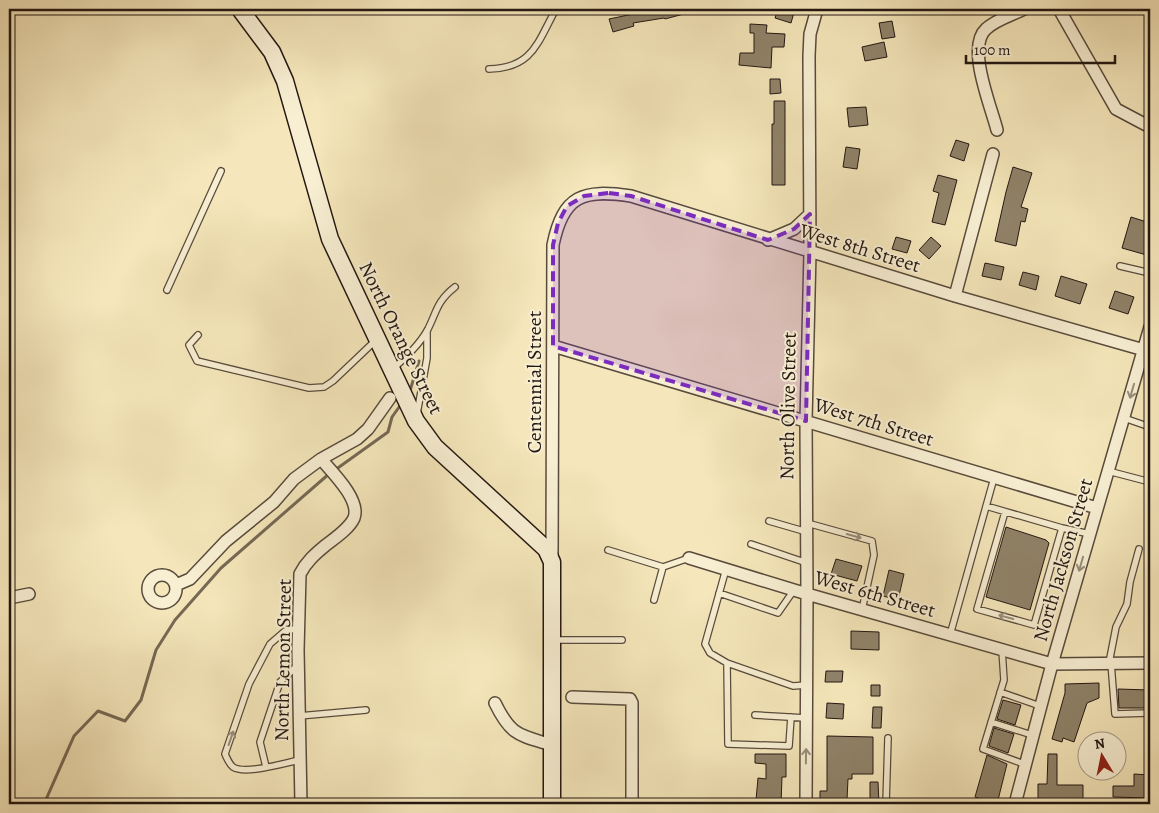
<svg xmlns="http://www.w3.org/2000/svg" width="1159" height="813" viewBox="0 0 1159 813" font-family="Alegreya,serif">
<rect width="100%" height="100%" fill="#f5e7bb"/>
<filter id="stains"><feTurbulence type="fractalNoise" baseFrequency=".004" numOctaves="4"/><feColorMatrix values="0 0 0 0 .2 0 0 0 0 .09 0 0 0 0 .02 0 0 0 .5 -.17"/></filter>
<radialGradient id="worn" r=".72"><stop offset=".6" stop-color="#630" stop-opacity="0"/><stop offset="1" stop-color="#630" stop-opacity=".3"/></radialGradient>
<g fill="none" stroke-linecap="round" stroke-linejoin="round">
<path stroke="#766955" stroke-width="3" d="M409,394L419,361
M335,470L388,432L392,417L402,403
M44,804L74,736L98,711L125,721L141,700L156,650L175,620L221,568L330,473"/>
</g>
<path fill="#90836a" stroke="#231712" d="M657,9H695V11L665,19L664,18L633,23L634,26L613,32L609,19Z
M778,9H795L791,23L775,18Z
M892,21L895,37L882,39L879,23Z
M750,24L767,25L766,33L785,34L784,47H772L771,68L739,65L740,53H754V33H750Z
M884,42L887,57L865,61L862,47Z
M770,79H780L781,93L770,94Z
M774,101H785V185H772V124H774Z
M866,107L868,125L849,127L847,108Z
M956,140L969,144L964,161L950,156Z
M846,147L860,149L857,169L843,167Z
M1013,167L1032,173L1021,207L1028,209L1025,222L1021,221L1016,246L995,241L1006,192Z
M938,175L957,180L945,225L932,222L939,193L933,191Z
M1131,217L1150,223V256L1122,248Z
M896,237L911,241L907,253L892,249Z
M931,237L941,246L929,259L919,250Z
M985,263L1004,267L1001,280L982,276Z
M1023,272L1039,276L1036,290L1019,285Z
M1061,276L1087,284L1080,304L1055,296Z
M1115,291L1134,297L1128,314L1109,308Z
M1006,527L1046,540L1049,543L1030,610L986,597Z
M836,559L862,566L857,581L831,574Z
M889,570L904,574L898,600L883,596Z
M851,631L879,632V650L851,649Z
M826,671H843L842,682H825Z
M1099,683V698L1087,703L1074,742L1063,738L1062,742L1052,739L1065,693V684Z
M871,685H880V696H871Z
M1118,689L1150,690V708H1119Z
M1003,700L1021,705L1015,725L997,719Z
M827,703L844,704L843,719L826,718Z
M873,707H882L881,728H872Z
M994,728L1014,734L1008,753L989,746Z
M827,736L873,737V774H852V779H848L847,800H838V804H820V791H827Z
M755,754H786V777H782L781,804H763V800H756L758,778L766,779V764L755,763Z
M1048,754H1057V785H1083V802L1038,804V784H1047Z
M987,755L1007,764L997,804L975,797Z
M1134,774L1150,775L1149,798L1113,797V786H1134Z
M870,782H878L879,804H870Z"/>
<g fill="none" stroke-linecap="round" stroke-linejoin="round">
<g stroke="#584b3c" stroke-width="8">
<path id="lane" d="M489,69C533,68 537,43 556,9
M1120,266L1150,273
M167,290L221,171
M198,335L189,345L197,361L309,388L324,387L333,381L375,341
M394,368C406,357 420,344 428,329C437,311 437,301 455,287
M417,414L427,358V331
M1124,418L1150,427
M1108,471L1150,482
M986,506L1062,528L1034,625L977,609L1005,512
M769,521L807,532
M807,523L872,541L874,555L862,610
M1062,528L1090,534
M751,544L807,563
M608,550L663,567L689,558
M726,569L705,644L710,653L727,663
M719,593L778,613L794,590
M654,600L663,567
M299,628L285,631L270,644L249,684L225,754C227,758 229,764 233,767C245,775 285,763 300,760
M950,635L994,478
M554,640H622
M1002,650L1004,680L983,749L1024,764
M1109,663L1116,627L1127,604L1130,582L1139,549
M1111,663L1115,714L1150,713
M1000,692L1040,706
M755,715L806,718
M299,716L366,710
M791,717L789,746L728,744L727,663L793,686L807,685
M991,722L1032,735
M266,767L260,742L280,682L298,665
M886,804L888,738"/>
</g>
<g stroke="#584b3c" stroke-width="14">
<path id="street" d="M1059,9L1116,109L1150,127
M997,130C991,106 966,47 986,29C995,20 1012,15 1024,9
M768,240L794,229L810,214
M955,296L993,154
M553,346L1097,508
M689,558L807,594L1052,664L1150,663
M552,559L553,245C563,195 583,189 631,196L955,296L1144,350
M148 589a14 14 0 1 1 28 0a14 14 0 1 1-28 0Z
M176,585L190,579L226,541L274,502L294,479L321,459L357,439L368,429L390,398
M9,598L29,594
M572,697L630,699L632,703V804
M495,703C511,736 519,735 552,745
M301,804L298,650L300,574C306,562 315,554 326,545C335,538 349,529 354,518C361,500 332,472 321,459
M806,804L807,594L806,421L810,252L809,56L810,34L817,9
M1015,804L1052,664L1150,327"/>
</g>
<g stroke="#231712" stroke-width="19">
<path id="secondary" d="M240,9L272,52L285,81L330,239L416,421L435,447L546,549L552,562V804"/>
</g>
<use href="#lane" stroke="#f8efd3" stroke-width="5.5"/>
<use href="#street" stroke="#f8efd3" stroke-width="11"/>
<use href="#secondary" stroke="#f8efd3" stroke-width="16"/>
</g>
<defs><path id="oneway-shaft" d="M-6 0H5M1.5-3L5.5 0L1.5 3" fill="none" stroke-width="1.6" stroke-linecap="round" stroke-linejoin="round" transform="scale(1.25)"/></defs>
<g stroke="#988e7c">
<use href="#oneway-shaft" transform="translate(1132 391) rotate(106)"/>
<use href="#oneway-shaft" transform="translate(854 536) rotate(16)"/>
<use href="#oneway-shaft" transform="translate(1081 564) rotate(106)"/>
<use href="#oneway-shaft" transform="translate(1006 617) rotate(-165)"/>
<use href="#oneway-shaft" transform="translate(231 738) rotate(-71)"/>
<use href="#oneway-shaft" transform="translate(806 756) rotate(-89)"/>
</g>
<path fill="#7b2cbf" fill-opacity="0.2" stroke="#7b2cbf" stroke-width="4" stroke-dasharray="10 6" stroke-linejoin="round" d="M609,193L631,196L768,240L794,229L810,214L806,421L553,346V245L558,223L567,206L584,196Z"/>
<g text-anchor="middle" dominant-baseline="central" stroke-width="4" stroke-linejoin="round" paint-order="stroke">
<g font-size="20" fill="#231712" stroke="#f8efd3">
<text transform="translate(860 248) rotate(17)">West 8th Street</text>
<text transform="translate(401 338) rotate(64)">North Orange Street</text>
<text transform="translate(534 382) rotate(-90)">Centennial Street</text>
<text transform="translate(788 406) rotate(-89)">North Olive Street</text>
<text transform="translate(874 422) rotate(17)">West 7th Street</text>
<text transform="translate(1063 560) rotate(-74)">North Jackson Street</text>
<text transform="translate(875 594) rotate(16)">West 6th Street</text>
<text transform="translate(283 660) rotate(-89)">North Lemon Street</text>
</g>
</g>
<rect width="1159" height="813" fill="none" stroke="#f5e7bb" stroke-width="30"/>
<rect x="10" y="10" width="1139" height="793" fill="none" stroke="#231712" stroke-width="2.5"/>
<rect x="15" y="15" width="1129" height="783" fill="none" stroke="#231712"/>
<g transform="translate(1102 756) rotate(350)"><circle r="24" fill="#f8efd3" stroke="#a39986"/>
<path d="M0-4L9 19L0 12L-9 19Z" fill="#8f2418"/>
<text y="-8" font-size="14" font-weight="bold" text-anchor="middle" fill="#231712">N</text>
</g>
<path d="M966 55v8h149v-8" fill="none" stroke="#231712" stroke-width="2.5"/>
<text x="974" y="55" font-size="15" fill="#231712" stroke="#f8efd3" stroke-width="4" paint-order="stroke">100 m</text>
<rect width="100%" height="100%" filter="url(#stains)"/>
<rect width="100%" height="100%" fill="url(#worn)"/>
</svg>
